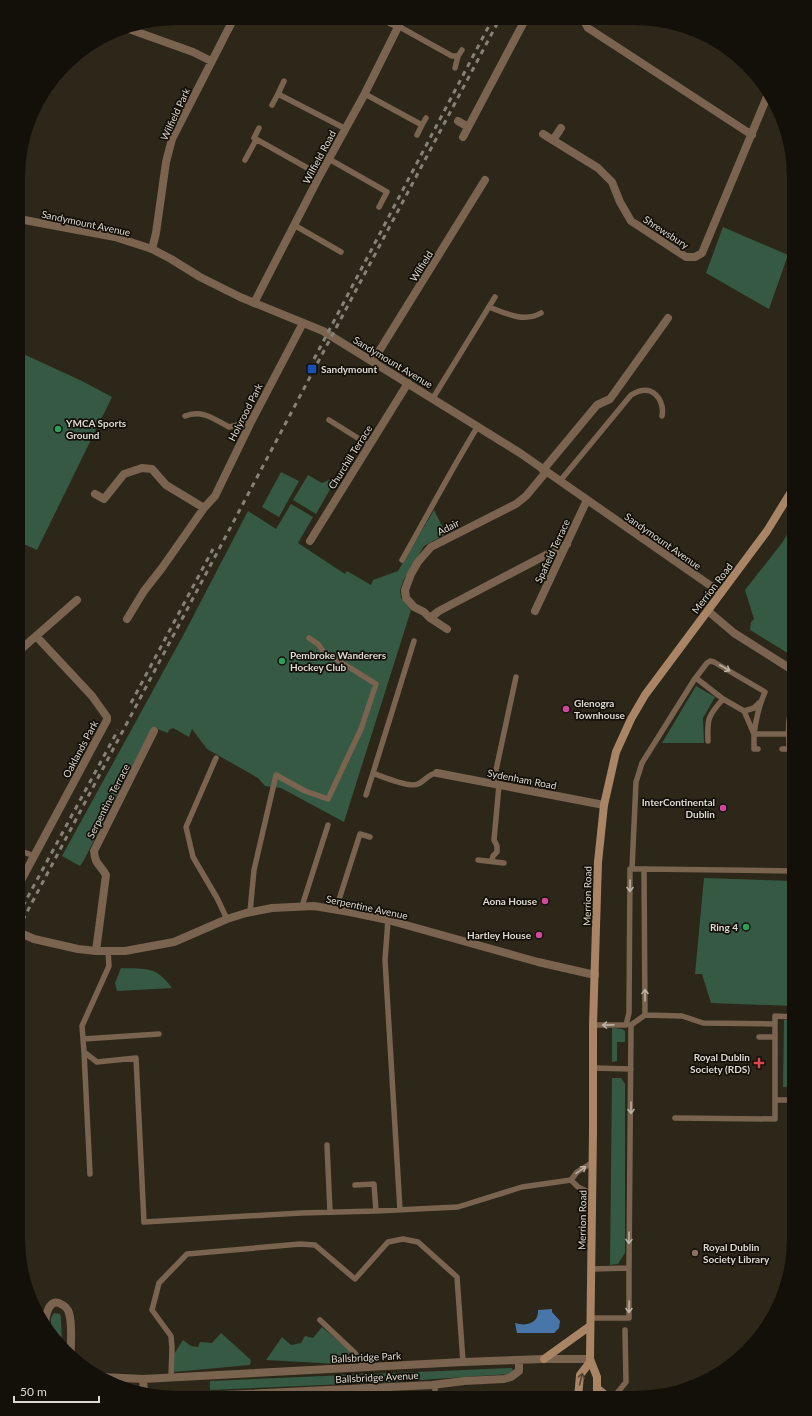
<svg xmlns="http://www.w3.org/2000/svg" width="812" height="1416" viewBox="0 0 812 1416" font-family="Lato,sans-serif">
<rect width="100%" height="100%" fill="#2d2719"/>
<path fill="#355942" d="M723,227L788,255L769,309L706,273Z
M19,352L82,381L112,397L37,550L19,542Z
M281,472L299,481L279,517L262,507Z
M308,475L322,483L333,478L336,479L316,514L293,500Z
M291,504L313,517L298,543L345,574L347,571L371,585L373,580L398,571L434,510L446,534L424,546L404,579L400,590L401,598L411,610L344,822L281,788L265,786L258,778L207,749L192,729L189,737L173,728L169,730L168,733L152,727L84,860L80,866L62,856L185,632L248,511L276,529Z
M794,523V657L750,630L751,622L754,619L745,590L782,543Z
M696,686L715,697L703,718L704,743H662Z
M704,878L794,881V1006L711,1003L702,974H695Z
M121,968C147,969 156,966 172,988L117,991L115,983Z
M784,1020H794V1087H783Z
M612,1028L622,1029L625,1031V1042H617V1061L612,1062Z
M612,1078H621L625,1084V1253L618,1264L610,1265Z
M54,1313L60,1314L61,1317L62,1347L51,1335V1318Z
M322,1327L351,1352L339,1364L266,1360L282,1337L291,1345L301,1343L305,1336L313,1338Z
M221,1333L251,1360L250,1365L173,1372L171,1359L183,1340L191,1346L198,1347L200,1342L212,1343Z
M512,1368L513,1371L509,1374L391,1382L210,1390V1381Z"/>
<path fill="#4976a8" d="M552,1309V1312L560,1321L559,1328L554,1333H517L515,1323C526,1327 539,1323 538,1310Z"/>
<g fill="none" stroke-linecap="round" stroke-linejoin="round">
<path stroke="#7a634f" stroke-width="5.5" d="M398,26L452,56H458L462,50
M455,68L458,56
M284,81L278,94L346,129
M365,94L422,125L426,118
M272,105L278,94
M259,128L254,138L320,175
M417,135L422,125
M329,159L387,192L379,207
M245,160L256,140
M294,225L341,252
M489,307C505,313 524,323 541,313
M433,398L495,297
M185,416C202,409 214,419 229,427L251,422
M329,420L369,445
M560,481L631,395C636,392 644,389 650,391C660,395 664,407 662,416
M402,560C427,516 451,470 478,426
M414,641L373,773C383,777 409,788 418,784C425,781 428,774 437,773
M696,678L723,699L744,711L754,734V749H758
M744,711L754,708L759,703
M708,741C707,718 708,716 723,699
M782,749H789C789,735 786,718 794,706
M216,758L186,827L193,857L217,898L227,919
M493,784L516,677
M366,795L373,773
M18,853L21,851L34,856
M478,860L504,863
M492,861L493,856L497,852V846L494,840L499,785
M632,869L636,782L642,763L694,680L707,663L710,661L714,662L765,692C759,705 756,719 754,734H789
M644,869L794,871
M302,906L328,825
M336,909L360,834L370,837
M250,912L254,870L276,775L305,791L328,799L361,729L376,684L323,651L318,644L309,638
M388,920L385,960L400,1210
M108,951L109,966L82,1026L84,1052L97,1062L136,1058L144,1222L301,1213L376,1211L458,1207L522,1187L571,1180L577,1172L593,1162
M645,1015L682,1016L703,1023L775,1024
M759,1037H774
M83,1039L159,1034
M84,1052L90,1174
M593,1068L631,1069
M794,1100H775V1016L794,1017
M675,1118L775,1119V1100
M327,1145L330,1212
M571,1180L578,1187L592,1194
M355,1185L374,1184L376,1211
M792,1257V1254
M591,1269L629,1268L631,1025L645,1015L644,869H630L629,1013L626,1025H593
M591,1318H629V1268
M320,1320L355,1353L365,1367
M171,1377L172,1348L171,1336L152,1310L159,1283L187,1254L300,1244L315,1245L355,1279L388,1242L403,1239L418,1242L457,1277L463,1362
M435,1384V1397
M613,1398L626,1382L625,1330"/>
<path stroke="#7a634f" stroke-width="8" d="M383,19L398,26
M584,21L588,28L752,135
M126,28L193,52L211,61
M458,121L468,127
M543,134L598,168L612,182L620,202L631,221L686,257H695L702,253L769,92
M463,137L525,20
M553,140L561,128
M152,249L156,233L166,162L172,139L234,18
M254,303L320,175L363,97L402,19
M373,361L485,180
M543,470L597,405L610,399L668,318
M95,494L104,499L124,474L142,468L152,469L166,485L204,508
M310,541L408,383
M535,611L587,500
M708,611L734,633L794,671
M430,618L439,611L567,544
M127,619L144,591L162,568L204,508L215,496L251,422L303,323
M447,629L430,618L424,612L414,607L406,598L405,590L411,574L418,562L431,547L516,504L526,496L546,472
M19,651L77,600
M437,773L604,805
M18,886L107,720V717L92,696L36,636
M96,951L106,875C100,864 95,865 94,851L154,731
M45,1327C45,1318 48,1297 61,1304C65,1306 68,1309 69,1313C73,1326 70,1343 71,1356
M102,1377L143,1379L463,1362L544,1359H590
M143,1379L144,1393
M216,1397L217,1395H223L432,1385L464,1381L504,1379L511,1377L519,1371V1360"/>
<path stroke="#7a634f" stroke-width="8" d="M19,219L115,237L152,249L171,259L200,277L240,297L323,331L520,453L721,593
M18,932L34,939L78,949L96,951H125L174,942L227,919L246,913L272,908L314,906L350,912L388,920L538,962L595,975"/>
<path stroke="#a98565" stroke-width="8" d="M544,1359L590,1326
M597,1388L609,1398
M578,1398L580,1375L590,1362
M597,1398V1377L590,1359L593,1132V1025L598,862L604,805L616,752L631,719L645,695L767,531L794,487"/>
<path stroke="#878277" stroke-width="3" stroke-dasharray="5 5" stroke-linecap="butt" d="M314,359L492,20
M131,703L213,549
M18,915L118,730
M18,929L499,20"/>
</g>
<defs><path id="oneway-shaft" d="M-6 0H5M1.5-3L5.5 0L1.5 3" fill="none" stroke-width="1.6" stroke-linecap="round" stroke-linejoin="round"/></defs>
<g stroke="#bab0a3">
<use href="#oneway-shaft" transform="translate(725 668) rotate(30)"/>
<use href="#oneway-shaft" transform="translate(630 886) rotate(90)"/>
<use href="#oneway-shaft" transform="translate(645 995) rotate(-90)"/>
<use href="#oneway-shaft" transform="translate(608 1025) rotate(179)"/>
<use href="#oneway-shaft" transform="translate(631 1108) rotate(90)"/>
<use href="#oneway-shaft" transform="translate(581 1170) rotate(-35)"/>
<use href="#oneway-shaft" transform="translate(629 1238) rotate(91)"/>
<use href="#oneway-shaft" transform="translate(629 1307) rotate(91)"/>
</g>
<use stroke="#564533" href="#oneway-shaft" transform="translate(581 1379) rotate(-76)"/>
<rect fill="#1a4fb4" stroke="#13100a" stroke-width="1.5" x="307" y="364" width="10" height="10" rx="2"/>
<g fill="#2e9e5b" stroke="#13100a" stroke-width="1.5">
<circle cx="58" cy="429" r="4"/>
<circle cx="282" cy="661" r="4"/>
<circle cx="746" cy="927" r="4"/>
</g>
<g fill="#d1479c" stroke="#13100a" stroke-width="1.5">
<circle cx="566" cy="709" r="4"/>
<circle cx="723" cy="808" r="4"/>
<circle cx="545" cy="901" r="4"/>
<circle cx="539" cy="935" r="4"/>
</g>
<path fill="#e0444e" stroke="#13100a" stroke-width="1.5" d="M757 1057h4v4h4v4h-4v4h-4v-4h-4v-4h4z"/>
<circle fill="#8d6e63" stroke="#13100a" stroke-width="1.5" cx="695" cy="1253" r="4"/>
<g text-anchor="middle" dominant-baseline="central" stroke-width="3.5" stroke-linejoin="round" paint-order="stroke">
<g font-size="10" fill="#ddd9d0" stroke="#13100a">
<text transform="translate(175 114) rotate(-65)">Wilfield Park</text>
<text transform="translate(319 157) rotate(-62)">Wilfield Road</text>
<text transform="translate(86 223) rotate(12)">Sandymount Avenue</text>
<text transform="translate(666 232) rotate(33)">Shrewsbury</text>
<text transform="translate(421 266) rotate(-58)">Wilfield</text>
<text transform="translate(393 362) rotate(31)">Sandymount Avenue</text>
<text transform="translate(245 412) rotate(-63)">Holyrood Park</text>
<text transform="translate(350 457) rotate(-58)">Churchill Terrace</text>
<text transform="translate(448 527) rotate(-27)">Adair</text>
<text transform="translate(663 541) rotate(35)">Sandymount Avenue</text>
<text transform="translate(552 551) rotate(-65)">Spafield Terrace</text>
<text transform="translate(712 588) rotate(-53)">Merrion Road</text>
<text transform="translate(80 749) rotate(-62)">Oaklands Park</text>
<text transform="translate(522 779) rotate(11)">Sydenham Road</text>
<text transform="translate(108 801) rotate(-63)">Serpentine Terrace</text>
<text transform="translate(587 896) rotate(-89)">Merrion Road</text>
<text transform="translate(367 907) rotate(12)">Serpentine Avenue</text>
<text transform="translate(582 1220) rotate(-89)">Merrion Road</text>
<text transform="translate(366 1357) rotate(-3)">Ballsbridge Park</text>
<text transform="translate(377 1377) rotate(-3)">Ballsbridge Avenue</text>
</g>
<g font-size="10" font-weight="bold" fill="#ddd9d0" stroke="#13100a" text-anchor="start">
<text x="321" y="369">Sandymount</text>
<text x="66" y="423">YMCA Sports<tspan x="66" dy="12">Ground</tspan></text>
<text x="290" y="655">Pembroke Wanderers<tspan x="290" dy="12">Hockey Club</tspan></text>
<text x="574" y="703">Glenogra<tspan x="574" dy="12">Townhouse</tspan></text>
<text x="715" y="802" text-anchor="end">InterContinental<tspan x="715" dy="12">Dublin</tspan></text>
<text x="537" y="901" text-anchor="end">Aona House</text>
<text x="738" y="927" text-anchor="end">Ring 4</text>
<text x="531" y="935" text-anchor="end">Hartley House</text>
<text x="750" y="1057" text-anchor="end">Royal Dublin<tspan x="750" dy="12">Society (RDS)</tspan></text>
<text x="703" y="1247">Royal Dublin<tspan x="703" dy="12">Society Library</tspan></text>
</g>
</g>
<path d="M0 0H812V1416H0ZM177 25H635A152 152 0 0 1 787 177V1239A152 152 0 0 1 635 1391H177A152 152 0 0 1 25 1239V177A152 152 0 0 1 177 25Z" fill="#13100a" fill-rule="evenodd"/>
<path d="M14 1396v6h85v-6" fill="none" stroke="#ddd9d0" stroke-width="2"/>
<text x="20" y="1396" font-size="12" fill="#ddd9d0" stroke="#13100a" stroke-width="3" paint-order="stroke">50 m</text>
</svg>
